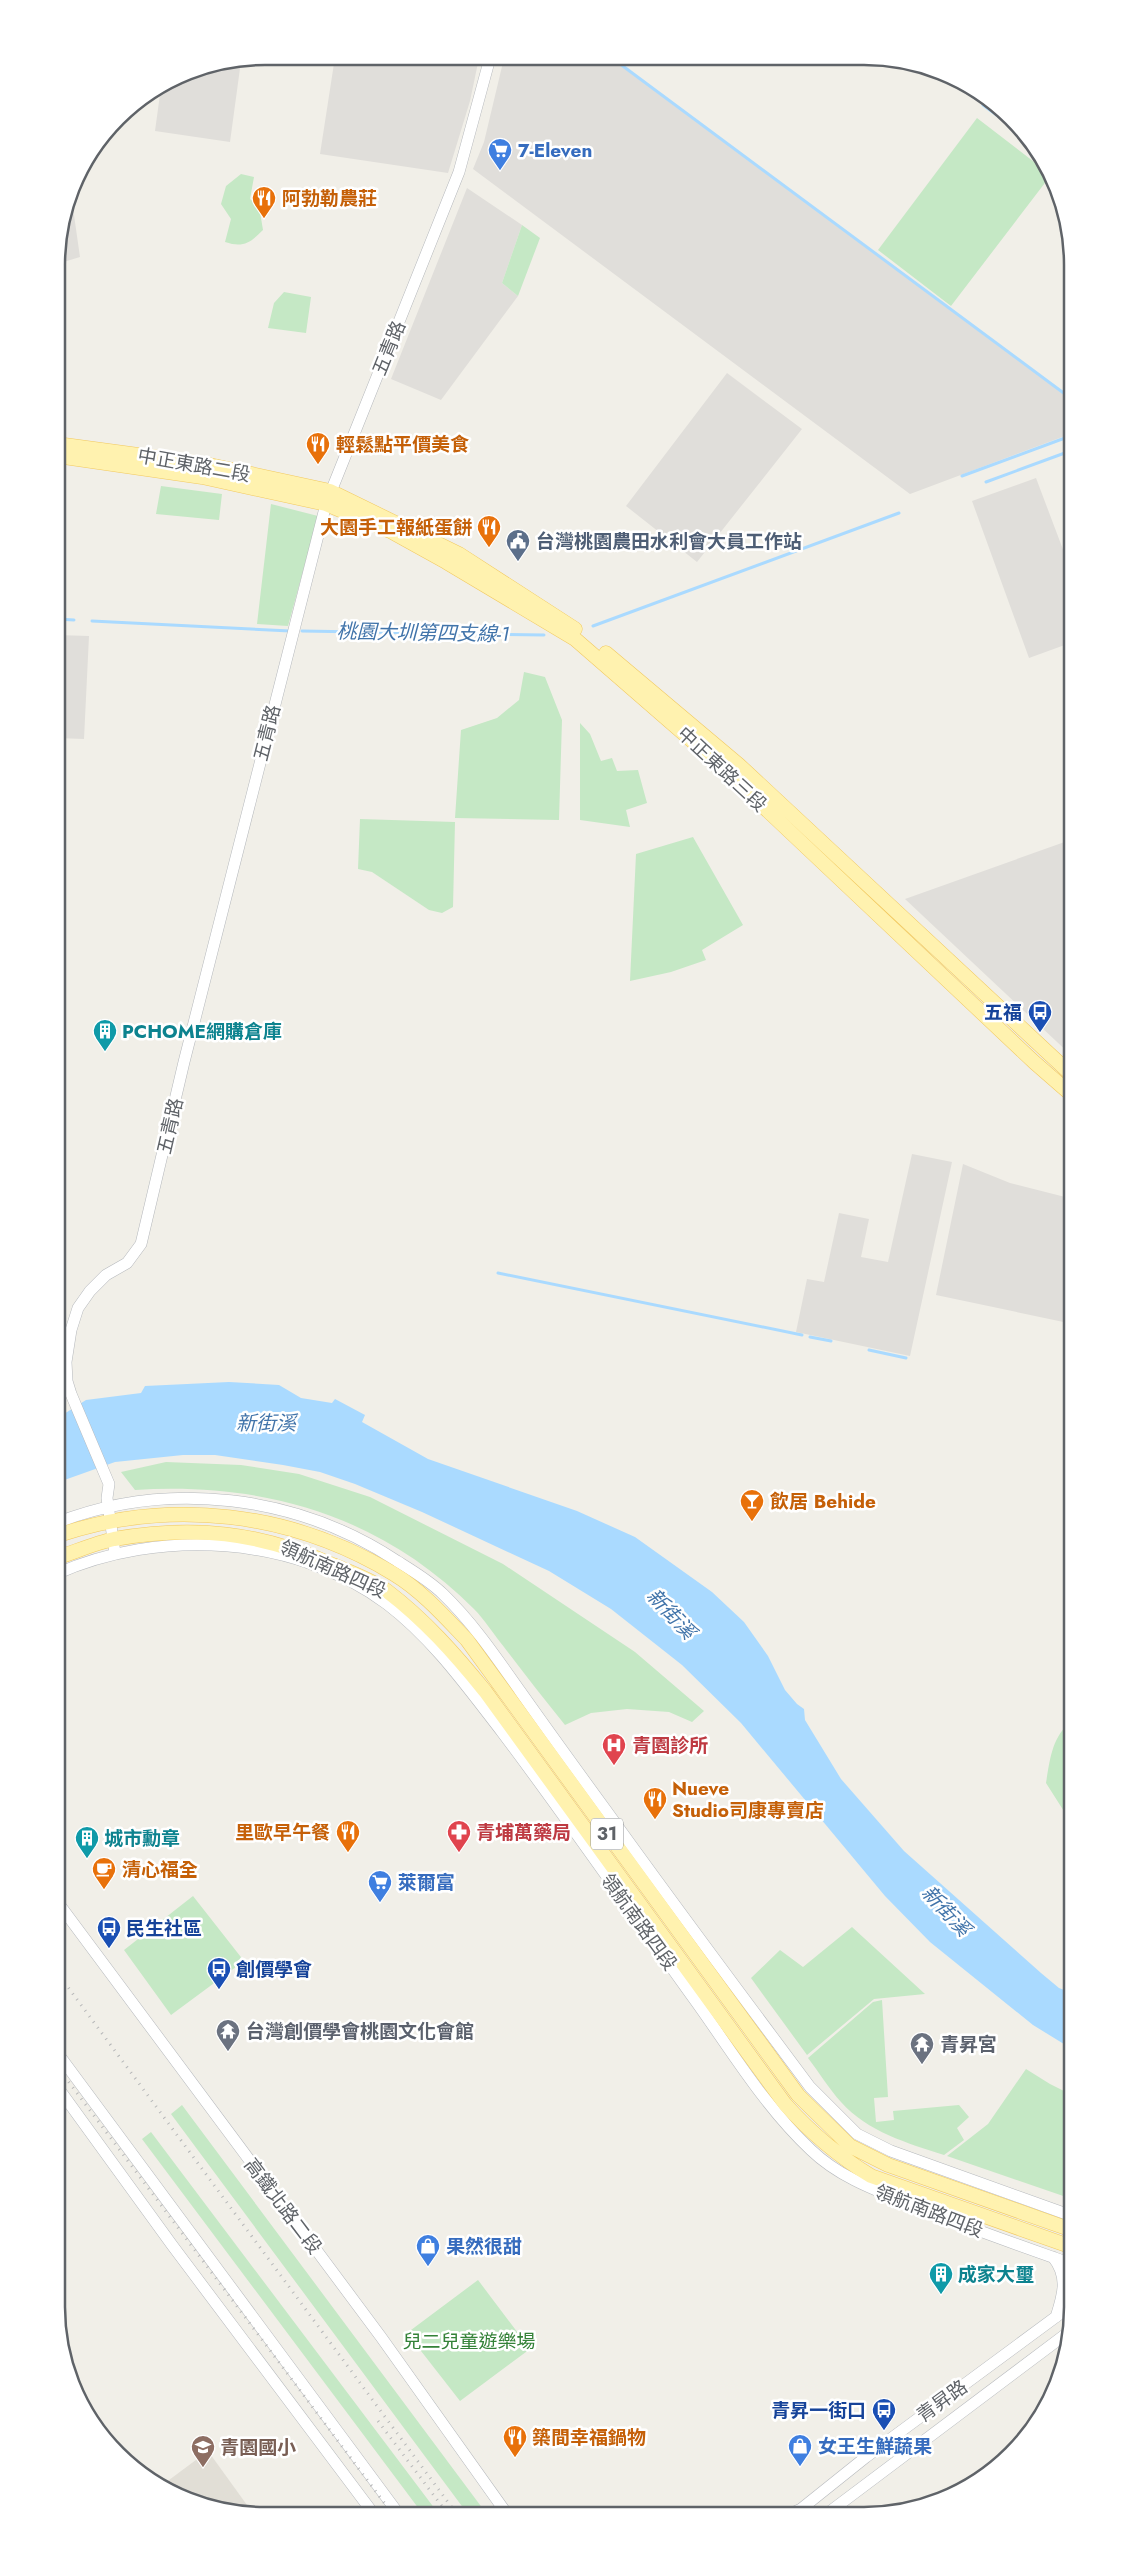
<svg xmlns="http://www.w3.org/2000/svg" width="1129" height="2572" viewBox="0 0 1129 2572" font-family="Jost,'Noto Sans TC',sans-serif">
<rect width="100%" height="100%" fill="#f1efe8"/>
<path fill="#e0deda" d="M335,57L479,58L470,101L448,173L320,154Z
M504,58H613L1073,401V433L910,494L473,169L484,142Z
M241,61L230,142L155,131L161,87L185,72Z
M467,188L522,225L502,283L518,296L441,400L391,379Z
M73,208L80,257L57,264V251L68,209Z
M727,373L802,429L697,562L626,506Z
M1036,478L1073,576V642L1029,658L972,501Z
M57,635L89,636L84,739L57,738Z
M1073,839V871L1065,874L1073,895V1057L905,899Z
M912,1154L952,1162L910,1356L796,1332L807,1279L824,1282L839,1213L869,1219L861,1257L888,1262Z
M963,1164L1010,1183L1073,1199V1324L936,1295Z"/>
<path fill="#e1ded6" d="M208,2451L252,2512H224L172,2494L161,2486Z"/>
<path fill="#c5e8c5" d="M977,118L1051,175L951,306L878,250Z
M241,174L254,177L250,199L259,206L263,230C250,243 243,248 225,242L231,219L221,204L226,186Z
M522,225L540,238L518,296L502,283Z
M284,292L311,297L306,333L268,328L274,303Z
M161,486L222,494L219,520L156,514Z
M271,504L318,516L288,626L257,624Z
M524,672L545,677L562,720L559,820L455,818L461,730L497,718L519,700Z
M580,723L590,734L601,761L612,758L617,771L638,770L647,803L626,810L630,827L580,820Z
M360,819L455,822L453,907L442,913L429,910L372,872L358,869Z
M693,837L743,925L702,950L706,960L671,972L630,981L636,854Z
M166,1462L241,1465L299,1474L370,1497L503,1564L635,1652L704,1711L692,1722L669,1712L627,1709L591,1713L565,1725C544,1699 524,1673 504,1647C494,1635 485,1620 474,1609C380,1515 264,1482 135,1490L121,1472Z
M1072,1721V1819L1067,1816L1046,1783C1050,1759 1052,1736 1072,1721Z
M193,1896L244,1961L171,2015L124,1950Z
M852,1927L925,1994L874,1999L807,2055L751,1978L780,1950L803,1967Z
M882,2000L888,2097L874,2098L876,2122L894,2120L893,2111L959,2105L969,2117L957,2128L964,2140L944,2155C907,2143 868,2132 841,2102C829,2089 819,2072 808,2058L873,2002Z
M1026,2069L1050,2084L1072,2095V2199L947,2156L988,2124Z
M182,2105L486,2513H467L171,2114Z
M151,2132L438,2513H422L142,2139Z
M478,2280L530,2349L460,2401L407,2333Z"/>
<path fill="#aadaff" d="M229,1382L279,1385L301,1398L332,1403L335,1399L365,1415L362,1422L428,1459L577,1511L635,1537L712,1592L744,1622L768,1656L785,1690L797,1704L804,1709L805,1720L841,1779L904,1851L1041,1973L1059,1988L1072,1993V2049L1033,2025L930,1942L885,1896L741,1723L682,1665L611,1609L549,1571L422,1512L355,1484L320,1472L283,1465L215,1455H183L115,1462L56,1483V1419L86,1400L141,1393L145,1386Z"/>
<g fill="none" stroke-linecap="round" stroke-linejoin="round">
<path stroke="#aadaff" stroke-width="3" d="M612,58L1073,400
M941,73L975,98
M983,105L1028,138
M962,476L1073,435
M986,482L1073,450
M57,619L74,620
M92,621L290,631
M593,626L899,513
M302,631L544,635
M498,1273L802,1335
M810,1337L831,1341
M869,1350L906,1358"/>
<g stroke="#b5b8bc" stroke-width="12">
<path id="minor" d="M56,1523C168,1479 297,1495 397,1561C413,1571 430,1581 443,1594C473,1623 496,1657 520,1691C549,1732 578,1772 608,1813C674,1905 742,1996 810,2087L857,2134L891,2151L1072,2216
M115,1553L107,1498L109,1484L71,1394L67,1381L66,1362L71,1330L78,1308L90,1291L106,1275L127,1263L141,1244L184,1062L326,504L459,172L490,58
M56,1574C159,1528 295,1535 387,1604C433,1639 467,1687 502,1732C569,1821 632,1913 697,2003C732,2052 766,2108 811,2150C839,2177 875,2190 910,2204C963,2226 1018,2245 1072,2264
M56,1900L381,2337L507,2514
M56,2051L398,2513
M56,2085L172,2245L373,2513
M1053,2257C1069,2277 1063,2295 1056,2317
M788,2515L801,2509L866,2457L1072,2305
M824,2516L1070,2331"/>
</g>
<g stroke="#f2c960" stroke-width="15">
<path id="major" d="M57,444L205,464L330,491L459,554L575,629
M57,456L202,477L326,504L390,531L446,562L575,639L713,759L1034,1062L1073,1096
M606,653L739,765L1073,1076
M56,1536C170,1497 292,1512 394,1574C422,1591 445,1617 467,1640L798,2095L850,2146L888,2165L1072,2230
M56,1558C75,1552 95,1543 114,1539C193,1525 259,1532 333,1565C350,1572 372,1580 387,1591C425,1620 455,1654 485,1691L785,2104C811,2133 838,2156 871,2176L1072,2247"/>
</g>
<use href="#minor" stroke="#fff" stroke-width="11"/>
<use href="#major" stroke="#fff2af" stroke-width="14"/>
<path stroke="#b6b7b8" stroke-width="3" stroke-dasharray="1 6" stroke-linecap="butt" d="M56,1971L456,2513
M56,2065L392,2513
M378,2421L447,2513"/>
</g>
<defs>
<g id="supermarket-pin" transform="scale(1.25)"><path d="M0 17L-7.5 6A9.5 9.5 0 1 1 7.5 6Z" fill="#3f7fe0" stroke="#fff"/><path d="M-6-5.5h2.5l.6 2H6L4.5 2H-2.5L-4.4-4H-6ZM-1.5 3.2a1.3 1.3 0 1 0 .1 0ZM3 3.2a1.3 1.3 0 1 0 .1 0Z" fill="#fff"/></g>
<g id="restaurant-pin" transform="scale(1.25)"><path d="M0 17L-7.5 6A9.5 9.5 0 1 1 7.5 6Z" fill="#e8710a" stroke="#fff"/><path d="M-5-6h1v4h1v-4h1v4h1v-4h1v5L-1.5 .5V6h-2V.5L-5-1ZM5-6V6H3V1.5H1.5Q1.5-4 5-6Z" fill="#fff"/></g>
<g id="civic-pin" transform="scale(1.25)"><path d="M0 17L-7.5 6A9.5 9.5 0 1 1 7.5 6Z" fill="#5c6f8a" stroke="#fff"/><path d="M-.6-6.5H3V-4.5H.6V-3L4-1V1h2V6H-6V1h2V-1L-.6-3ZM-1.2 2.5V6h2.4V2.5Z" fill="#fff"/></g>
<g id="bus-pin" transform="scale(1.25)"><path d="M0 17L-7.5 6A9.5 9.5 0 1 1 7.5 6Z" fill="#1a4fb4" stroke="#fff"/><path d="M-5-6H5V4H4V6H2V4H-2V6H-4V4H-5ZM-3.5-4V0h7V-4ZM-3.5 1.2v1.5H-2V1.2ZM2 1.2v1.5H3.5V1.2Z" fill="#fff"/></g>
<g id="building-pin" transform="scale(1.25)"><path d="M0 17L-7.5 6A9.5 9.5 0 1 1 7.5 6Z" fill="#0f9aa8" stroke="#fff"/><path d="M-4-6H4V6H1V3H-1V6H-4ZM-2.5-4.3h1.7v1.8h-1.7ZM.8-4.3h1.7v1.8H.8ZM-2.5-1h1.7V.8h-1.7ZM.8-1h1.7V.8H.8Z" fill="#fff"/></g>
<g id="bar-pin" transform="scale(1.25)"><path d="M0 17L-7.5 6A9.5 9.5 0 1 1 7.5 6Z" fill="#e8710a" stroke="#fff"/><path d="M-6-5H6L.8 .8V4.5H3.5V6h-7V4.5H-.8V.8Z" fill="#fff"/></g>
<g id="hospital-pin" transform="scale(1.25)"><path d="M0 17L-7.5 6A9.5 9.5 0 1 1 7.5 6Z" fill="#e0444e" stroke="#fff"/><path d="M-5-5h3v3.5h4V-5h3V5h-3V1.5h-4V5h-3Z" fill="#fff"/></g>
<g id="pharmacy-pin" transform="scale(1.25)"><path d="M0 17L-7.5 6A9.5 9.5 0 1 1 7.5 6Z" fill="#e0444e" stroke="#fff"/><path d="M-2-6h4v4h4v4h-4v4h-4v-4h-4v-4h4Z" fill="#fff"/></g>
<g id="cafe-pin" transform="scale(1.25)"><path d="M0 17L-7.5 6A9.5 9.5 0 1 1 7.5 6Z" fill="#e8710a" stroke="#fff"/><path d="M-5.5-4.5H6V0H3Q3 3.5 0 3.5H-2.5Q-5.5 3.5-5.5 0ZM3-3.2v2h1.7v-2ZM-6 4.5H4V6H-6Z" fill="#fff"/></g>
<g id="temple-pin" transform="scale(1.25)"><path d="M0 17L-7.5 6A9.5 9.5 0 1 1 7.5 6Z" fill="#6b7280" stroke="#fff"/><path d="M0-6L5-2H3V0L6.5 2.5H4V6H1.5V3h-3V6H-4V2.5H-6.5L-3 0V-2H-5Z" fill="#fff"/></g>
<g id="shop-pin" transform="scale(1.25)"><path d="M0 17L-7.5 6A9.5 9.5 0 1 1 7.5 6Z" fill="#3f7fe0" stroke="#fff"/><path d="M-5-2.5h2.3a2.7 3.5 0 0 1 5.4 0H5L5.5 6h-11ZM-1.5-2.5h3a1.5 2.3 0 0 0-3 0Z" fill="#fff"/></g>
<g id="school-pin" transform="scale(1.25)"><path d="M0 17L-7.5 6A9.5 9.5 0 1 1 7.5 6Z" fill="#8d6e63" stroke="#fff"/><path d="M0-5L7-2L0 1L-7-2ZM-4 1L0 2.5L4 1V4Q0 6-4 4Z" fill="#fff"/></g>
</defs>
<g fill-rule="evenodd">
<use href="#supermarket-pin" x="500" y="150"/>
<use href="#restaurant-pin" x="264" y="198"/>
<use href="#restaurant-pin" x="318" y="444"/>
<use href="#restaurant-pin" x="489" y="527"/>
<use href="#civic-pin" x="518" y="541"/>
<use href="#bus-pin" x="1040" y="1012"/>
<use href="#building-pin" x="105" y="1031"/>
<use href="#bar-pin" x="752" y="1501"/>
<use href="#hospital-pin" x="614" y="1745"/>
<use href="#restaurant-pin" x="655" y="1799"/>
<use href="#restaurant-pin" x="348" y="1832"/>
<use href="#pharmacy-pin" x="459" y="1832"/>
<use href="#building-pin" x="87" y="1838"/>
<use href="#cafe-pin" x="104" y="1869"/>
<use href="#supermarket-pin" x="380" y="1882"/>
<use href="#bus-pin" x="109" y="1928"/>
<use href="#bus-pin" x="219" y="1969"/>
<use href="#temple-pin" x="228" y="2031"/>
<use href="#temple-pin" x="922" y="2044"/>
<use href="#shop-pin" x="428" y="2246"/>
<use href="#building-pin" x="941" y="2274"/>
<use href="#bus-pin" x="884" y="2410"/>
<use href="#restaurant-pin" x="515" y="2437"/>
<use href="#shop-pin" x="800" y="2446"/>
<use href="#school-pin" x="203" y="2447"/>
</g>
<g text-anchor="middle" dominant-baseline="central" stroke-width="5" stroke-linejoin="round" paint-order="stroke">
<rect fill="#fff" stroke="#8f9295" stroke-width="1" x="591" y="1818.5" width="32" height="31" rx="4"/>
<g font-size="18" font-weight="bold" fill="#5f6368">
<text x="607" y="1834">31</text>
</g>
<g font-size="19" font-weight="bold" fill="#366cbe" stroke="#fff" text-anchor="start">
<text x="518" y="150">7-Eleven</text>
<text x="398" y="1882">萊爾富</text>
<text x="446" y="2246">果然很甜</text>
<text x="818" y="2446">女王生鮮蔬果</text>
</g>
<g font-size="19" font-weight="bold" fill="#c56008" stroke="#fff" text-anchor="start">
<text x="282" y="198">阿勃勒農莊</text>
<text x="336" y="444">輕鬆點平價美食</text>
<text x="472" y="527" text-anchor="end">大園手工報紙蛋餅</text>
<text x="770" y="1501">飲居 Behide</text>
<text x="672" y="1788">Nueve<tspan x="672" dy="22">Studio司康專賣店</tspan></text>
<text x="330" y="1832" text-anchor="end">里歐早午餐</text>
<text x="122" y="1869">清心福全</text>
<text x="532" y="2437">築間幸福鍋物</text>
</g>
<g font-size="19" fill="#5f6368" stroke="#fff">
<text transform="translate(389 348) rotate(-68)">五青路</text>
<text transform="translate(194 465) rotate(10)">中正東路二段</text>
<text transform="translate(267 733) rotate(-76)">五青路</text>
<text transform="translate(722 769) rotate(43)">中正東路三段</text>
<text transform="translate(170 1126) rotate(-77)">五青路</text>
<text transform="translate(333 1569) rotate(24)">領航南路四段</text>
<text transform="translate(639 1922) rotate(54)">領航南路四段</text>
<text transform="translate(283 2206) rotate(53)">高鐵北路二段</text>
<text transform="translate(929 2211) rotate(21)">領航南路四段</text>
<text transform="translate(942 2401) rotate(-36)">青昇路</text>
</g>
<g font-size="19" font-weight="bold" fill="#4e5e75" stroke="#fff" text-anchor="start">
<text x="536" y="541">台灣桃園農田水利會大員工作站</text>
</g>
<g font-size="19" font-weight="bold" fill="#164399" stroke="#fff" text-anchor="end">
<text x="1022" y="1012">五福</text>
<text x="126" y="1928" text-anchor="start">民生社區</text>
<text x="236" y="1969" text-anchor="start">創價學會</text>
<text x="866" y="2410">青昇一街口</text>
</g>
<g font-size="19" font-weight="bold" fill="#0d838f" stroke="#fff" text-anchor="start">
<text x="122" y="1031">PCHOME網購倉庫</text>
<text x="104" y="1838">城市勳章</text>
<text x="958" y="2274">成家大璽</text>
</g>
<g font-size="19" font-weight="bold" fill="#be3a42" stroke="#fff" text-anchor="start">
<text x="632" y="1745">青園診所</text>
<text x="476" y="1832">青埔萬藥局</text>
</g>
<g font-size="19" font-weight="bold" fill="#5b616d" stroke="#fff" text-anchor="start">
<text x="246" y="2031">台灣創價學會桃園文化會館</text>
<text x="940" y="2044">青昇宮</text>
</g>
<g font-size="19" fill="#348238" stroke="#fff">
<text x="469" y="2341">兒二兒童遊樂場</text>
</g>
<g font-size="19" font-weight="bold" fill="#785e54" stroke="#fff" text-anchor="start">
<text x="220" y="2447">青園國小</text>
</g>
<g font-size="20" font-style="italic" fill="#4174aa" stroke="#fff">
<text transform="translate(423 633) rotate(1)">桃園大圳第四支線-1</text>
<text x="266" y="1423">新街溪</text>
<text transform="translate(671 1614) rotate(47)">新街溪</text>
<text transform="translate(946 1911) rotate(47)">新街溪</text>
</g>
</g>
<path d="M0 0H1129V2572H0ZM265 65H864A200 200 0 0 1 1064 265V2307A200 200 0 0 1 864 2507H265A200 200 0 0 1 65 2307V265A200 200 0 0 1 265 65Z" fill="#fff" fill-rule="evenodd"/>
<path fill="none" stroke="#5f6368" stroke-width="2.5" d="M265 65H864A200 200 0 0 1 1064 265V2307A200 200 0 0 1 864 2507H265A200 200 0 0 1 65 2307V265A200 200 0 0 1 265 65Z"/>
</svg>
